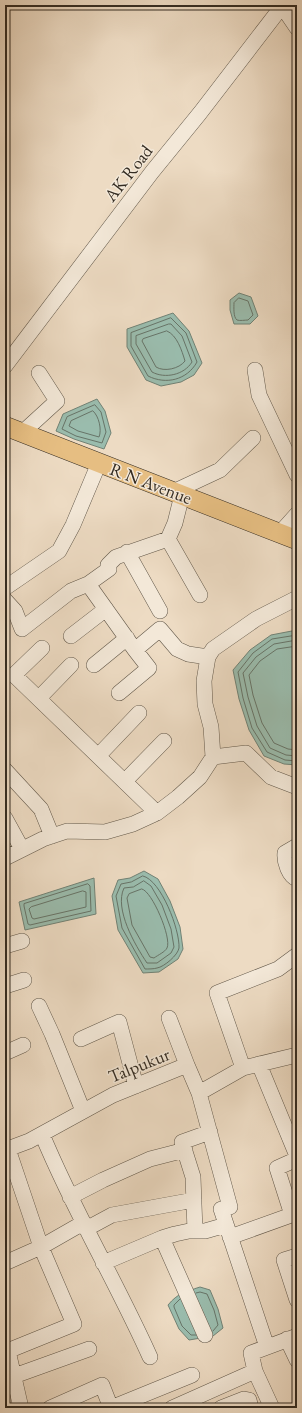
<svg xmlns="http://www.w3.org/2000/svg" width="302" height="1413" viewBox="0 0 302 1413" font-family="'EB Garamond',serif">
<rect width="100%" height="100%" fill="#eddbc3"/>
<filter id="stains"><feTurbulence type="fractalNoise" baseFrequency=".005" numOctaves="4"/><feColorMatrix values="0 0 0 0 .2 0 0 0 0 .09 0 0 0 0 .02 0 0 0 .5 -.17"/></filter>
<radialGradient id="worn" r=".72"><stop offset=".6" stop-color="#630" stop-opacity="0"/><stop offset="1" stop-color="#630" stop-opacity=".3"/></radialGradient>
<path fill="#9abcad" stroke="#718275" d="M239,293L251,297L258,316L250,324H234L230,310V300Z
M173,313L189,331L202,363L194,375L181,382L161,386L146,380L127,347V329Z
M97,399L105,411L111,433L104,449L74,439L56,431L63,414Z
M297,630V765L284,764L264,756L249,730L239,699L233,670L250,650L271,635Z
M144,871L158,879L170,901L180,927L183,949L178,959L159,972L143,973L118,930L112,896L118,880L130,878Z
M94,878L96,914L25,930L19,902Z
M200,1287L210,1290L218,1309L223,1328L213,1336L189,1340L179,1329L168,1305C178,1293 185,1292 200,1287Z"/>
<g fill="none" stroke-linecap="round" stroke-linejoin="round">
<path stroke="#677468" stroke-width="1" d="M239,298L248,301L253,315L248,320C246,320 239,321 237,320C233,317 234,307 234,303Z
M171,318L186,333L197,362C187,380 166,385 148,376L131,346V333Z
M169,324H171L182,336L192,362C184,375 165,379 152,372L136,344V336Z
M167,331C177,335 182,351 185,361C179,369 164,372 156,367L142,341L143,339Z
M95,405L101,412L106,432L102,443L76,436L62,429L67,417Z
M93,411C99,416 102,430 99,437L78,431L69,426L71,421Z
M297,635L272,639L253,653L238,672L243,698L252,728L267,752L285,760L297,761
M297,640L274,644L256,657L243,673L248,697L257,726L270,748L286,755L297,756
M297,646L277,649L260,661L249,675L253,695L262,723L274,743L288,749L297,750
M143,876C161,880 180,930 179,948C178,955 164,967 157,968C154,969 148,969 145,969L122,928L116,896L121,884L131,882Z
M144,881L151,886L162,905L171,929L174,947L171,953L157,963H147C135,945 114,909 124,888L133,887Z
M88,884L90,886L91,911L30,925L28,924L24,906V904Z
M142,889C152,891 172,938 167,948C165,952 158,955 154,958L150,957L132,925L127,898L129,894Z
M83,891L86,892V907L34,919L32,918L29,909L31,907Z
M196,1293L200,1292L207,1294L214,1310L218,1325L213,1331
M180,1299L174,1305V1307L182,1326L191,1335H196"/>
<g stroke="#62584a" stroke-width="16">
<path id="minor" d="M282,6L297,28
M5,366L152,172L200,113L283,5
M255,370L259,395L297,475
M22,433L57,401L39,373
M173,492L220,470L253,438
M280,533L297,514
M168,539L200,595
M127,552L160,611
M88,584L135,650L160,629L177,649L188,654L208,657
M5,588L59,551L73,525L99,463
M5,600L15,611L22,629L71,591L88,584L109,569L108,565L116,557L168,539L175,523L182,495
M71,636L106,609
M42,648L14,675L157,813
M94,665L127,638
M119,693L149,668L135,650
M39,698L71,665
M98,756L139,713
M213,757L246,753L271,777L297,787
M5,770L41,809L52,836
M125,781L164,741
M5,818L22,849
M297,846L285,853C284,862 289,876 297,879
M5,858L43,839L67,831L105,832L133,824L157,813L178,797L200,777L213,757L211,727L205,704L204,681L208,657L213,649L256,619L297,598
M5,946L22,941
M5,986L24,980
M39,1006L52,1034L83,1111
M169,1018L187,1065
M81,1039L119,1022L136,1086
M5,1053L23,1045
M259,1064L297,1156
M243,1068L217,993L278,969L297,955
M199,1093L230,1207L221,1209L267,1347
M42,1134C73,1210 116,1281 150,1357
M5,1150L29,1141L113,1095L187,1065L199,1093L243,1068L297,1055
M70,1197L103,1180L150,1159L185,1150
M292,1215L277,1168L297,1159
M86,1229L112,1215L194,1200
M195,1231L193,1177L182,1142L210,1132
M230,1237L297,1213
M162,1238L205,1335
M297,1256L284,1260L297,1300
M5,1263L41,1247L83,1223
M103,1263L162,1238L175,1234L189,1231H205L226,1225
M287,1339L297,1360
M8,1351L21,1408
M5,1352L74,1324L41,1247L8,1149
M14,1376L89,1349
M50,1408L102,1385L111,1408
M111,1408L192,1375
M172,1408L255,1371
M221,1408L244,1399L249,1400L251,1408
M272,1408L255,1371L251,1353L297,1336"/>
</g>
<g stroke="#342c22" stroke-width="20">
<path id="major" d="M5,426L297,540"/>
</g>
<use href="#minor" stroke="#f3e8d8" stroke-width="15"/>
<use href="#major" stroke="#e6be82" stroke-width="19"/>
</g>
<g text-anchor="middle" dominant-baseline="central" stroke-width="3" stroke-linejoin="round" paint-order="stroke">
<g font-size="18" fill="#342c22" stroke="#f3e8d8">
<text transform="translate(128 173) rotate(-52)">AK Road</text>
<text transform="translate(151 483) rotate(21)">R N Avenue</text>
<text transform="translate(139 1065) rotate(-22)">Talpukur</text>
</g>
</g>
<rect width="302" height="1413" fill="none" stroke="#eddbc3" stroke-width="20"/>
<rect x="6" y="6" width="290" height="1401" fill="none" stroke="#342c22" stroke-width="2"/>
<rect x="10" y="10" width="282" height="1393" fill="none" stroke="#342c22"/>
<rect width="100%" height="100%" filter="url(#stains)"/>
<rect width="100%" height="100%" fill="url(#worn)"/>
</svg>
